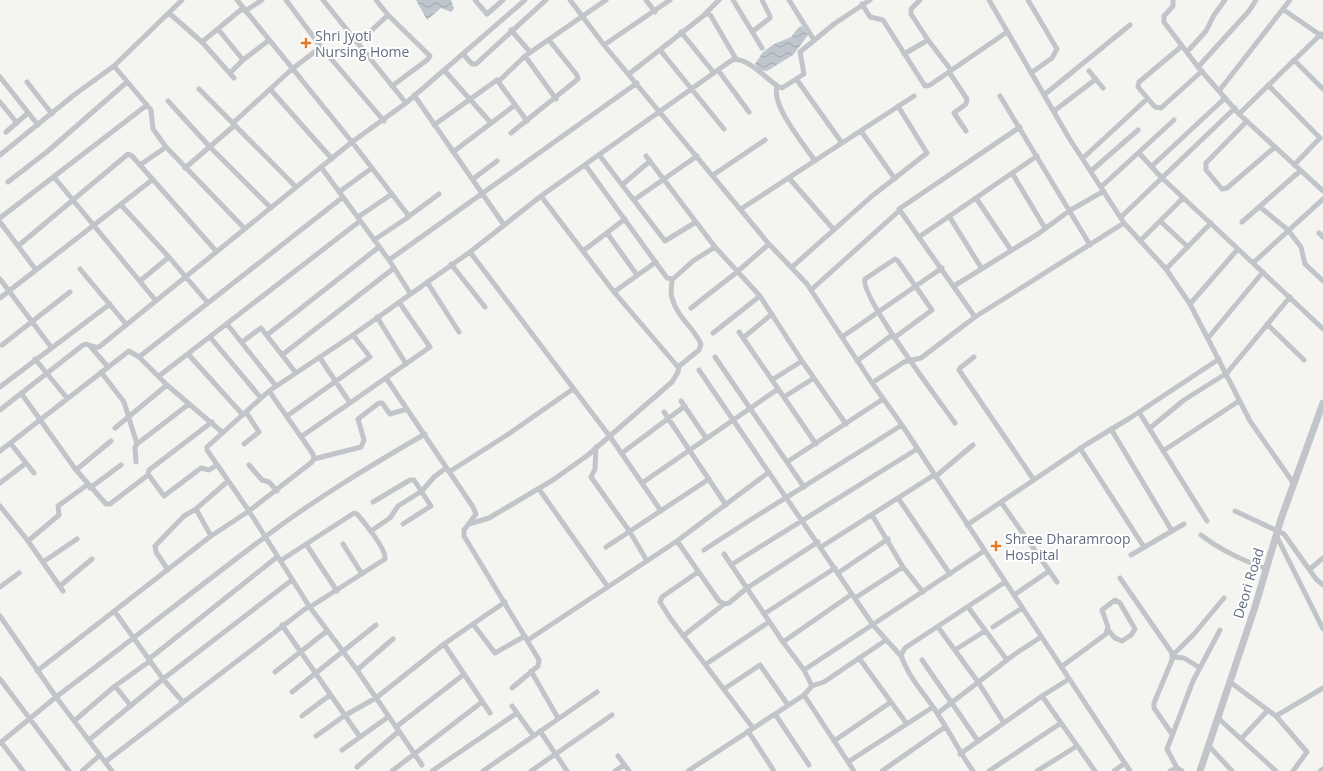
<svg xmlns="http://www.w3.org/2000/svg" width="1323" height="771" viewBox="0 0 1323 771" font-family="'Open Sans',sans-serif">
<defs>
<pattern id="water-waves" width="16" height="10" patternUnits="userSpaceOnUse"><rect width="16" height="10" fill="#bfc6cd"/><path d="M0 5q4-4 8 0t8 0" fill="none" stroke="#9fa5ac"/></pattern>
</defs>
<rect width="100%" height="100%" fill="#f4f5f0"/>
<path fill="url(#water-waves)" d="M416,0H451L454,9L451,12L441,8L427,20Z
M802,26L808,35L793,55L767,71L759,70L755,64L763,52L774,44L791,37L799,27Z"/>
<g fill="none" stroke-linecap="round" stroke-linejoin="round">
<path stroke="#c1c4c8" stroke-width="5" d="M237,0L352,142L408,215L407,218L374,240
M286,0L321,47L384,121
M323,0L406,103
M376,0L388,15L430,56L427,60L392,86
M475,0L487,14L503,0
M570,0L604,45L769,244L807,284L872,383L902,425L1130,771
M646,0L655,12
M733,0L762,48
M789,0L814,40
M920,0L911,9V14L928,40L951,70
M989,0L1069,138L1124,223L1166,269L1190,304L1250,421L1294,484
M1028,0L1057,49L1052,58L1031,73
M1173,0V6L1164,16V22L1198,67L1239,114L1323,191
M862,4L870,17L883,20L925,86L930,85L1007,32
M1284,10L1323,37
M245,11L262,0
M169,13L202,42L234,78
M705,14L719,0
M218,29L243,60L230,73
M511,30L530,52
M681,32L714,73
M752,32L770,18V16L762,0
M202,42L243,8
M358,43L388,15
M604,45L670,0
M1182,46L1139,82L1138,87L1155,107L1161,108L1202,71
M660,50L724,129
M1187,52L1206,31L1214,15L1225,0
M463,54L472,64H476L546,0
M904,54L928,40
M525,56L556,99
M243,60L269,40
M1294,60L1323,89
M114,66L151,110L153,129L166,147L245,229
M1198,67L1249,11L1256,0
M444,70L491,123
M718,70L749,112
M1089,71L1103,88
M949,72L967,99L966,104L954,113L966,131
M629,74L707,13L711,16L736,59
M0,77L38,125
M797,80L842,143
M499,81L525,56L606,0
M27,82L52,114
M1268,85L1320,138L1294,165
M777,86C771,106 804,144 815,161
M199,89L296,187
M270,89L332,159
M1219,91L1290,0
M414,95L504,225
M1044,95L1130,25
M1000,96L1090,245
M168,101L210,147L271,208
M0,102L17,123
M1054,111L1096,79
M1239,114L1321,34
M1247,121L1206,163V170L1222,189L1227,188L1275,147
M233,123L292,69L321,47
M434,125L497,80L527,121
M861,131L895,179
M6,132L28,113
M511,133L578,79L577,75L549,40
M453,152L515,105
M1139,153L1161,177L1238,249L1190,304
M0,155L74,95L114,66L182,0
M600,156L665,241L696,222
M646,156L715,247L760,296L802,361L846,424
M1083,158L1147,99
M140,165L166,147
M586,166L667,278L673,279L693,261L715,247
M1152,166L1225,98
M321,167L389,260L410,293
M185,168L235,125
M1091,171L1138,130
M1012,173L1045,228
M713,175L765,140
M54,177L156,301
M789,178L834,230
M473,179L497,161
M8,182L48,151L127,82
M622,185L650,161
M1101,187L1174,120
M339,192L372,168
M541,196L614,292L678,367L699,350L701,344C694,328 677,317 672,298C670,293 672,285 672,279
M976,198L1011,250
M634,200L697,156
M121,205L168,256L208,303
M1260,207L1288,230L1301,247L1305,264L1323,281
M741,209L914,96
M949,216L982,269
M358,217L392,194
M408,217L439,194
M1121,217L1235,108
M0,218L147,105
M1160,221L1188,247
M0,222L36,270
M1242,222L1300,171
M607,233L637,275
M1319,233L1323,237
M919,237L1037,156
M1140,241L1183,198
M18,246L128,154L132,156L216,251
M1238,249L1323,329
M583,251L625,219
M470,252L611,438L661,511
M389,260L637,83
M1253,263L1323,199
M451,264L485,307
M792,267L872,196L927,153L898,106
M80,269L126,324
M1166,269L1211,223
M0,279L51,347
M140,281L169,257
M427,282L459,332
M954,286L1038,234L1069,211L1104,191
M811,290L900,210
M614,292L656,262
M0,298L152,180
M691,308L737,272L769,244
M377,317L406,364
M975,317L899,209L1020,127
M227,324L276,386
M1267,324L1304,360
M739,332L816,444
M713,333L760,296
M267,335L379,247
M210,337L261,398
M842,337L942,268
M743,338L772,314
M894,338L932,310L898,261L895,259L865,279C859,295 941,403 955,423
M1208,338L1263,272
M242,342L261,328L296,373
M2,345L70,292
M90,346L108,367
M188,354L243,415
M282,355L394,268
M139,357L343,197
M715,357L804,487
M974,357L960,368L959,370L1034,480
M320,358L350,403L430,347L399,302
M35,359L67,398
M857,361L892,335
M699,370L873,625L901,656
M101,372L124,402L137,444
M159,376L360,221
M386,378L473,507L476,514L464,530V536L539,660L538,666L512,688
M772,380L802,361
M872,383L904,362L921,358L975,317L1124,223
M0,387L110,304
M21,393L76,470L106,504H110L148,475
M784,397L814,378
M681,401L706,438
M0,410L83,345L86,344L95,347H99L352,142L406,103L525,0
M664,412L726,505
M1139,412L1207,521
M287,416L370,357L353,335
M212,422L149,470L148,474L164,496L201,468L209,470L217,465
M115,428L167,385
M1150,428L1184,400L1227,373L1290,297
M1111,429L1172,531
M302,436L350,403
M11,444L34,473
M244,444L259,432L246,412
M596,447L595,469L591,477L630,532L647,561
M1080,448L1144,547
M0,451L129,351L139,357L167,385L222,432
M1163,451L1239,401
M622,453L685,406
M314,459L361,447L364,440L358,419L379,403H382L390,414L407,409
M136,462L135,447L137,444L189,404
M787,462L883,399
M249,465L262,480L269,482L277,491
M76,470L111,441
M449,472L510,433L573,389
M935,477L973,445
M0,483L26,463
M642,483L778,389
M90,488L121,465
M539,489L608,587
M898,498L950,574
M373,502L410,480H414L431,506L403,524
M1001,502L1057,582
M0,506L28,541L63,591
M1235,511L1284,534L1316,579L1323,585
M872,515L903,567L923,592
M469,524L489,518L553,480L588,455L672,382L678,372L679,367
M967,525L1087,444L1130,418L1219,359
M371,531L390,518L398,506L422,491L434,477L446,468
M1201,535C1222,551 1242,560 1267,569
M211,536L196,509L228,481
M1277,537L1323,629
M28,541L59,515L58,506L87,485
M677,541L719,601L724,604L729,603L747,588L818,542
M306,544L337,591
M343,544L362,574
M606,547L709,479
M821,547L934,475
M704,550C769,507 836,467 902,425
M724,554L783,642L804,670
M1131,555L1184,524
M280,561L354,513L357,514C364,522 387,550 385,559L310,607
M43,562L77,539
M731,565L917,449
M1310,569L1323,558
M168,570L156,552L155,546L184,516L196,509
M698,572L662,597L660,602L670,618L753,728
M838,573L888,539
M1120,578L1172,653V660L1154,703V708L1172,734
M60,586L92,559
M0,587L19,573
M1014,595L1049,571
M855,598L903,567
M968,607L1007,660
M115,612L163,679L182,701
M764,614L835,568
M0,616L56,697L0,743
M473,624L495,653L525,636
M282,625L360,737
M938,627L978,682L1004,723
M993,627L1022,608
M683,636L724,604
M528,640L677,541L769,472
M783,642L852,594
M444,644L490,713
M955,650L985,631
M1173,655L1194,634L1224,598
M1173,657L1184,658L1200,668
M859,658L907,724
M149,659L277,557
M922,660L978,741
M706,664L769,622
M1061,667L1106,634L1108,627L1102,610L1115,600L1120,603L1135,629L1131,635L1122,641L1115,638L1108,630
M357,670L393,639
M37,671L211,536L249,511L312,462L314,458L313,454L269,391
M531,671L558,718
M275,672L327,631
M0,679L69,771
M1230,682L1276,716L1307,752L1293,771
M115,686L131,706
M812,686L824,682L886,640
M724,689L760,665L788,705
M292,692L376,625
M804,695L854,771
M1042,696L1095,771
M512,706L533,735
M938,713L1015,654L1041,637
M775,714L809,765
M302,716L330,695
M1276,716L1323,688
M1218,718L1276,771
M74,721L115,686L150,661
M396,727L463,675
M540,731L567,771
M748,731L774,771
M316,736L344,716L376,698L444,644L505,602
M1241,739L1268,710
M89,740L163,679L292,580
M834,741L891,702
M1,742L23,771
M1208,745L1232,771
M342,750L388,717
M960,754L1042,696L1069,679
M618,756L629,771
M105,762L309,606
M848,762L933,707
M422,765L357,670L309,606L249,511L207,450V447L269,391L353,335L470,252L541,196L732,60C747,56 767,80 779,87L782,88L804,74L800,52L834,24L870,0
M357,767L398,732
M1177,768L1167,749L1193,681L1220,630
M82,771L100,755
M112,771L56,697C126,645 194,590 265,537C315,499 370,466 425,434
M392,771L482,702
M432,771L517,713
M483,771L597,692
M531,771L612,715
M615,771L624,765
M688,771L804,695L812,686L804,670L984,551
M882,771L945,727
M973,771C959,752 950,732 937,713C925,694 908,677 901,655L905,648L1005,582
M989,771L1061,723
M1037,771L1077,746
M1114,771L1125,763
M1170,771L1177,768L1182,771
M1320,771L1323,769"/>
<path stroke="#c1c4c8" stroke-width="7" d="M1200,771L1255,607L1281,519L1323,403"/>
</g>
<g fill="#e37922" stroke="#fff" stroke-width="1.5">
<path d="M304 37h4v4h4v4h-4v4h-4v-4h-4v-4h4z"/>
<path d="M994 540h4v4h4v4h-4v4h-4v-4h-4v-4h4z"/>
</g>
<g text-anchor="middle" dominant-baseline="central" stroke-width="4" stroke-linejoin="round" paint-order="stroke">
<g font-size="14" fill="#636d82" stroke="#fff" text-anchor="start">
<text x="315" y="35">Shri Jyoti<tspan x="315" dy="16">Nursing Home</tspan></text>
<text x="1005" y="538">Shree Dharamroop<tspan x="1005" dy="16">Hospital</tspan></text>
</g>
<g font-size="14" fill="#636d82" stroke="#fff">
<text transform="translate(1248 583) rotate(-73)">Deori Road</text>
</g>
</g>
</svg>
